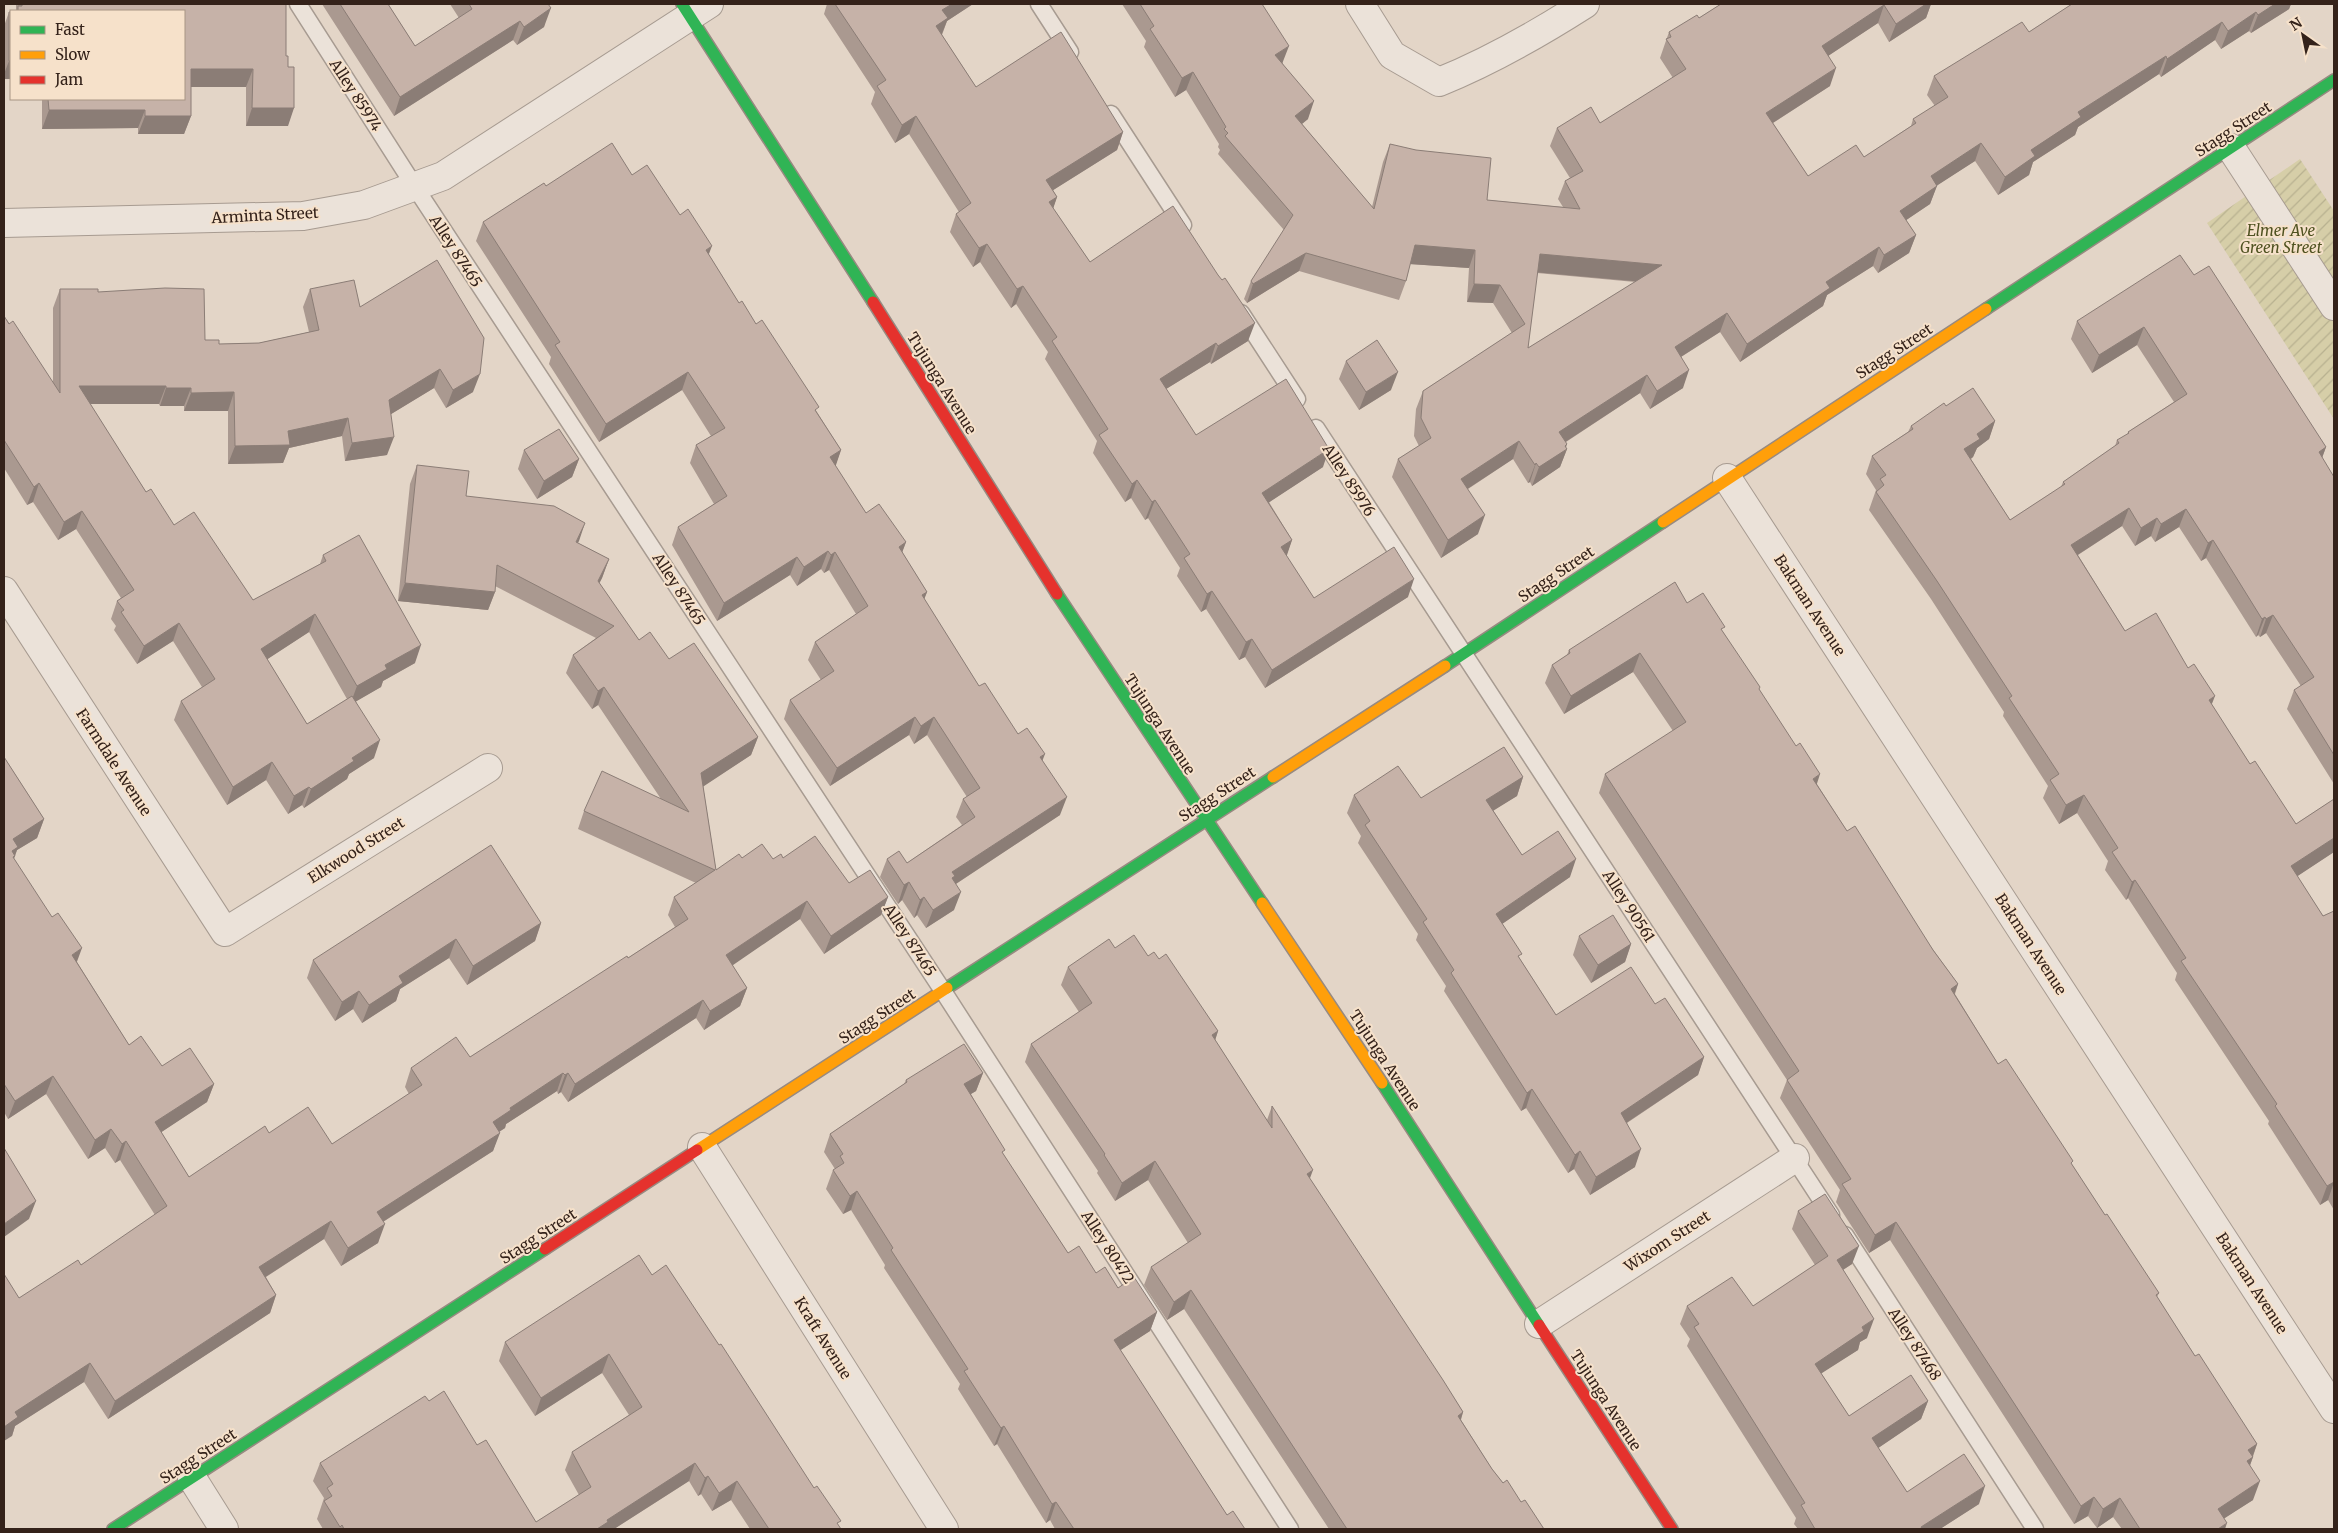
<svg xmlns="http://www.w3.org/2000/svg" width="2338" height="1533" viewBox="0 0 2338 1533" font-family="Merriweather,serif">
<defs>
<pattern id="garden-furrows" width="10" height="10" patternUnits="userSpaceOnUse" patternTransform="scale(1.25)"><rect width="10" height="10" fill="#d6cea8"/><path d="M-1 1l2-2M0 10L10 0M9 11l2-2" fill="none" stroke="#b8b190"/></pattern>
</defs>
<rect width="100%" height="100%" fill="#e3d5c7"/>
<path fill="url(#garden-furrows)" d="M2300,159L2334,211V419L2207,223Z"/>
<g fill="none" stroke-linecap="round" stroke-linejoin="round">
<g stroke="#a79b91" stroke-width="19">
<path id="lane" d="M298,4L415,187L943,991L1290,1529
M1039,4L1070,52
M1111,114L1183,225
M1241,313L1297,399
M1316,428L1831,1215
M1845,1235L2035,1529"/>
</g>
<g stroke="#a79b91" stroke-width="30">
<path id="street" d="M1360,4L1392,55L1439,82C1491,61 1538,34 1585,4
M2231,148L2334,306
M4,223L303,216L364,205L443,176L709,4
M1727,478L2334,1409
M4,591L225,932L488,768
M702,1147L944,1529
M1539,1324L1795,1158
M192,1478L224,1529"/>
</g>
<g stroke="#978a81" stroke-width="14">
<path id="fast" d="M682,4L873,302
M1986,309L2334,80
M1057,594L1262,903
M1445,666L1663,522
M947,988L1273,777
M1382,1083L1539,1325
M113,1529L545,1249"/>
</g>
<g stroke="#978a81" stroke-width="14">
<path id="slow" d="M1663,522L1986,309
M1273,777L1445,666
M1262,903L1382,1083
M697,1150L947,988"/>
</g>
<g stroke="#978a81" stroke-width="14">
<path id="jam" d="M873,302L1057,594
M545,1249L697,1150
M1539,1325L1672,1529"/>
</g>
<use href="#lane" stroke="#ebe2d9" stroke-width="16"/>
<use href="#street" stroke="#ebe2d9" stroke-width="28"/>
<use href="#fast" stroke="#30b455" stroke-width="11"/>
<use href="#slow" stroke="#ff9f0a" stroke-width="11"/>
<use href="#jam" stroke="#e5322d" stroke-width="11"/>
</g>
<path fill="#aa9990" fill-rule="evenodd" d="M16,4H286V56L288,126H246V87H191V116L184,134H138V128L42,129V99H184V11H16Z
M322,4H388L415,46L459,18L450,4H548L544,27L517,45L513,40L394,116Z
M827,4H973L947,21L942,35L976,87L1123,132L1117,150L1053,190L1057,197L1053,208L1090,262L1248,341L1211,364L1210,362L1166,389L1196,435L1323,467L1269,502L1292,540L1286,556L1314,598L1408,597L1265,688L1245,657L1239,660L1206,609L1201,612L1177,576L1180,568L1148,518L1145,520L1131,498L1125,502L1093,453L1097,441L1045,359L1048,352L1016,304L1011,308L980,262L973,267L950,232L956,214L959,212L909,134L895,143L871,104L875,92L824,14Z
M1122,4H1262L1283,64L1308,119L1302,124L1372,207L1383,162L1390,144L1487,200L1563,207L1558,199L1565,181L1570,178L1550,146L1557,128L1600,123L1673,78L1660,58L1669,32L1699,18L1721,4H1931L1926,18L1889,42L1878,23L1829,55L1830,86L1773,123L1808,176L1864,157L1911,126L1913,119L1935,106L1927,95L1934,76L2029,32L2072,4H2291L2289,9L2251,33L2249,31L2221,49L2215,40L2161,77L2159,74L2078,127L2075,135L2033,162L2029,175L1998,195L1975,161L1937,185L1930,204L1906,220L1916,235L1909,253L1878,273L1873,266L1827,295L1823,306L1740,362L1720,332L1681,357L1683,388L1650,409L1640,393L1566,442V448L1567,449L1560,467L1532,486L1530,482L1528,483L1513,459L1468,489L1478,534L1441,558L1392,477L1398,459L1419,446L1414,436L1416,409L1423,391L1512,333L1493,303L1467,302L1469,268L1410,264L1406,281L1399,300L1299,271L1247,303L1244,299L1251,281L1284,230L1218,154L1220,150L1218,147L1219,144L1186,90L1175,97L1144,47L1146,41ZM1537,273L1635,282L1528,348Z
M9,12H11V79H4V26Z
M632,175L709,255L739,303L756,324L817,412L841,450L835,466L866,513L906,542L902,552L927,592L924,599L979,686L1018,734L1042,760L1060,815L956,884L954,910L926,928L917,915L914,918L902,900L898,904L880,877L887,859L907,863L962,825L956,817L963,799L967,797L927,735L914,744L909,735L830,786L784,719L790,700L821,680L808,660L815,642L856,614L829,570L824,573L821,569L797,586L790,575L717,621L672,545L678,527L714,504L690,463L696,445L711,436L682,390L599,442L549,364L551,357L476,241L483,222L546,186Z
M2194,275L2326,447L2322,458L2334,477V784L2287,709L2294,690L2301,686L2266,633L2260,637L2258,635L2256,637L2206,558L2201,561L2179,527L2155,542L2151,536L2135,546L2122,526L2078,555L2125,631L2188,668L2250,764L2296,824L2334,799V852L2297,876L2323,916L2334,911V1210L2328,1200L2320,1205L2268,1124L2269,1121L2175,980L2177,973L2128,898L2126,900L2105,870L2108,861L2077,813L2059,824L2043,798L2048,786L2003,716L2004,712L1931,599L1869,510L1876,490L1866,474L1872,456L1908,432L1911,426L1946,406L1995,421L1989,439L1977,448L1973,457L1971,459L2010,520L2061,487L2063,482L2115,446L2117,440L2127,435L2128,432L2174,402L2137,345L2092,373L2071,339L2077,321Z
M60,289L98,292L205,340L219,344L259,343L309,332L303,307L310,289L360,307L473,392L446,408L434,388L391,414L387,455L345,461L342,436L289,448L283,463L228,464V411H184V406H160L159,404H90L146,492L174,525L253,600L320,564L323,555L415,663L383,681L381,687L356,701L374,758L349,774L347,779L304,808L302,805L288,814L266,780L227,805L174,720L181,701L202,687L173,641L137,664L114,630L116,626L111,619L117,601L121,598L76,529L58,540L33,502L27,505L4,468V316L53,383V308ZM309,632L347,699L307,724L267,659Z
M1346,361L1391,390L1359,410L1339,379Z
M524,450L579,459L572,477L537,499L518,469Z
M417,465L466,496L578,543L609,559L602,578L599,584L639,640L669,659L758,737L751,755L703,786L716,870L742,858L773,859L783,858L849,883L888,897L881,915L824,954L800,919L732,965L747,988L740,1006L704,1030L696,1018L568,1102L561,1092L558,1094L557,1091L506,1124L505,1128L499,1132L493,1151L383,1222L378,1243L341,1266L324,1239L266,1277L276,1295L270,1313L108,1419L84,1382L15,1426L12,1436L19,1298L81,1265L155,1215L120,1160L115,1163L105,1148L88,1159L46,1094L8,1119L4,1112V757L44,819L37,838L17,850L14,859L77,962L129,1045L162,1066L214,1084L207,1102L161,1132L189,1177L269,1133L332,1144L409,1094L405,1087L411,1068L470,1057L628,958L675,927L668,915L674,897L696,883L578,829L584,811L661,799L598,705L592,709L566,673L573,655L596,638L495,586V592L488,610L398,601L410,484Z
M1687,603L1723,632L1759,690L1817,784L1847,831L1958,984L1955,994L1998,1064L2072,1165L2105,1215L2159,1293L2157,1297L2195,1356L2257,1444L2250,1466L2253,1500L2224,1518L2225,1529H2122L2113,1517L2097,1528L2088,1516L2074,1524L1890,1240L1869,1253L1836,1202L1840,1190L1780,1098L1787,1080L1599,793L1605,774L1673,731L1633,672L1564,714L1545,683L1552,665L1567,655L1569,650Z
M1523,777L1517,796L1493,810L1522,855L1570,877L1502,924L1520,959L1556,1015L1655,1004L1704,1057L1698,1075L1627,1123L1635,1167L1590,1195L1574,1169L1568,1173L1526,1108L1521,1111L1444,991L1446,986L1416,940L1418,934L1358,843L1361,836L1347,813L1354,795L1421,798Z
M541,923L535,941L467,985L449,958L400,989L396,1001L362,1023L353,1009L335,1021L307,978L313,960Z
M1579,936L1631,944L1625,962L1591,983L1573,955Z
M1115,948L1159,959L1218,1031L1215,1040L1267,1120L1272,1106L1310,1179L1463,1412L1461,1420L1492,1469L1503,1483L1521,1502L1544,1529H1329L1184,1309L1167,1320L1144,1285L1151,1267L1188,1243L1148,1180L1115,1201L1097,1173L1098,1171L1025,1062L1031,1044L1079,1012L1061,985L1068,967Z
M983,1073L976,1091L971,1094L1003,1154L1068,1253L1118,1288L1157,1312L1150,1331L1120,1350L1227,1515L1245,1529H1055L1050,1520L1046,1523L997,1444L994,1446L958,1389L960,1384L884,1268L885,1265L851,1210L843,1214L826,1189L833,1170L835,1169L824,1152L830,1134L904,1084L906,1080Z
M1798,1211L1852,1264L1843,1270L1867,1338L1860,1342L1858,1350L1821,1373L1849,1416L1928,1401L1921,1419L1878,1448L1907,1492L1979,1504L1940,1529H1798L1794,1524L1796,1518L1687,1346L1690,1339L1680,1324L1687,1306H1753L1815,1265L1792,1229Z
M652,1275L841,1529H750L731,1500L712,1511L701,1494L698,1496L689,1481L614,1529H323L317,1519L324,1498L313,1481L320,1463L429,1401L477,1445L536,1522L579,1495L565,1470L572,1452L629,1415L602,1373L535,1416L499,1361L505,1342Z"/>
<path fill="#8b7d76" d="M952,4H973L947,21L941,36L929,44L942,10Z
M1926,4H1931L1926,18L1889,42L1896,24Z
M2275,4H2291L2289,9L2251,33L2258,15Z
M1884,5L1878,23L1816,64L1822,46Z
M551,8L544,27L517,45L524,27Z
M2256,12L2249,31L2221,49L2228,31Z
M520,21L513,40L394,116L400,97Z
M2222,22L2215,40L2161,77L2167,59Z
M1289,46L1282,64L1275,55Z
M2166,56L2159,74L2078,127L2075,135L2033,162L2029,175L1998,195L2005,177L2031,150L2078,112Z
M9,61H11V79H4V74Z
M1836,68L1830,86L1760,131L1766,113Z
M191,69H253L246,87H184Z
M1193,72L1186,90L1175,97L1182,78Z
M1314,101L1308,119L1288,135L1295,116Z
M252,108H294L288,126H246Z
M49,110H145L138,128L42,129Z
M145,116H191L184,134H138Z
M916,116L909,134L895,143L902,125Z
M1123,132L1117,150L1039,199L1046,180Z
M1981,143L1975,161L1924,194L1931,176Z
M1937,186L1930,204L1893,229L1900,211Z
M1057,197L1051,215L1049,202Z
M1916,235L1909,253L1878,273L1884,255Z
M987,244L980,262L973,267L979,248Z
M1415,245L1475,250L1469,268L1409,264Z
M712,246L705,264L706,250Z
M1879,247L1873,266L1827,295L1823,306L1740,362L1747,344L1826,282Z
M1306,253L1299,271L1247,303L1253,284Z
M1540,254L1662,265L1655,283L1533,272Z
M1474,284L1500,285L1493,303L1467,302Z
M1023,286L1016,304L1011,308L1017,289Z
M1727,313L1720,332L1668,365L1675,347Z
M1255,323L1248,341L1211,364L1218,346Z
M2144,327L2137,345L2092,373L2099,355Z
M1216,343L1210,362L1153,397L1160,379Z
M440,369L434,388L383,419L389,400Z
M1689,370L1683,388L1650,409L1657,391Z
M688,372L682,390L599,442L606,424Z
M1398,372L1391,390L1359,410L1366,392Z
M480,374L473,392L446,408L453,390Z
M1647,375L1640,393L1553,450L1559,432Z
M79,386H166L159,404H72Z
M166,388H191L184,406H160Z
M234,392L228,411H184L191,393Z
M348,418L342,436L289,448L283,463L228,464L235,446L288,431Z
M1995,421L1989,439L1977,448L1973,457L1958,467L1964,449L1977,434Z
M394,437L387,455L345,461L352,443Z
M1519,441L1513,459L1455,497L1461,479Z
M1567,444L1565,451L1567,449L1560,467L1532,486L1539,467Z
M2326,447L2319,466V452Z
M1329,449L1323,467L1256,511L1262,493Z
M841,450L835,468L830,457Z
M579,459L572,477L537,499L544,481Z
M1536,463L1530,482L1528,483L1535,465Z
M1137,480L1131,498L1125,502L1132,484Z
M39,483L33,502L27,505L34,487Z
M1155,500L1148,518L1145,520L1152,502Z
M2129,508L2122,526L2065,563L2071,545Z
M2186,509L2179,527L2155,542L2161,524Z
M82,511L76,529L58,540L64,522Z
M1485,515L1478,534L1441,558L1448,540Z
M2157,518L2151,536L2135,546L2141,528Z
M585,523L579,541L569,560L576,542Z
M1292,540L1286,558L1281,547Z
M2213,540L2206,558L2201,561L2208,543Z
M906,542L899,561V547Z
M828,551L821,569L797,586L804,567Z
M835,552L829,570L824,573L831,555Z
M797,557L790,575L717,621L724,603Z
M609,559L602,578L591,599L598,581Z
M1414,579L1408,597L1265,688L1272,670Z
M405,583L495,592L488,610L398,601Z
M1212,591L1206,609L1201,612L1207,594Z
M927,592L920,610L922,595Z
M315,614L309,632L254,668L261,649Z
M2273,615L2266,633L2260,637L2266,619Z
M2265,617L2258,635L2256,637L2262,619Z
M179,623L173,641L137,664L144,646Z
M1252,639L1245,657L1239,660L1246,642Z
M421,645L415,663L383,681L381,687L350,705L357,686L385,665Z
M1640,653L1633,672L1564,714L1571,696Z
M604,687L598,705L592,709L598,691Z
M2215,696L2208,714L2209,700Z
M915,717L909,735L830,786L837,768Z
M934,717L927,735L914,744L921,726Z
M758,737L751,755L695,792L701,773Z
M380,740L374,758L349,774L347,779L304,808L311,789L352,758Z
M1045,754L1038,772L1040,757Z
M272,762L266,780L227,805L233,787Z
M1820,774L1814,793L1813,779Z
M1523,777L1517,796L1480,819L1486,800Z
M309,787L302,805L288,814L294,796Z
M2084,795L2077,813L2059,824L2066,805Z
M1067,797L1060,815L951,887L952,872Z
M44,819L37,838L17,850L8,874L13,839Z
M2334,838V852L2284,885L2291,866Z
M1576,859L1570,877L1489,933L1496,914Z
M2135,880L2128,898L2126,900L2132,882Z
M909,882L902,900L898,904L904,885Z
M961,892L954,910L926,928L933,910Z
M888,897L881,915L824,954L831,936Z
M924,897L917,915L914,918L920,900Z
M807,901L800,919L720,974L726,955Z
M541,923L535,941L467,985L473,966Z
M456,939L449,958L400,989L396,1001L362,1023L369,1005L399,976Z
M1631,944L1625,962L1591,983L1598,965Z
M82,948L75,967L72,955Z
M1958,984L1951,1003V989Z
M747,988L740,1006L704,1030L710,1011Z
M359,991L353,1009L335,1021L342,1002Z
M703,1000L696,1018L568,1102L575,1084Z
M1218,1031L1212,1050V1035Z
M1704,1057L1698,1075L1614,1131L1621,1113Z
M563,1073L557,1091L506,1124L505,1128L486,1140L493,1122L510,1108Z
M568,1073L561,1092L558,1094L565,1075Z
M983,1073L976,1091L957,1102L964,1084Z
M53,1076L46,1094L8,1119L15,1101Z
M214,1084L207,1102L148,1141L155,1122Z
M1532,1089L1526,1108L1521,1111L1527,1093Z
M111,1129L105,1148L88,1159L95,1140Z
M500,1133L493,1151L370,1230L377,1212Z
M126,1141L120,1160L115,1163L122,1144Z
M1641,1149L1635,1167L1590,1195L1596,1177Z
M1580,1151L1574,1169L1568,1173L1575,1155Z
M1155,1161L1148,1180L1115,1201L1122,1183Z
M1313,1170L1306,1189L1307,1174Z
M2334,1182L2328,1200L2320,1205L2327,1186Z
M857,1191L851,1210L843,1214L850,1196Z
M36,1201L29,1219L4,1237V1224Z
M331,1221L324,1239L253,1285L259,1267Z
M1896,1222L1890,1240L1869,1253L1875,1235Z
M385,1224L378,1243L341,1266L348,1248Z
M1859,1246L1852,1264L1830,1278L1837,1260Z
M1191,1290L1184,1309L1167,1320L1174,1302Z
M276,1295L270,1313L108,1419L115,1401Z
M1157,1312L1150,1331L1107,1359L1114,1340Z
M1874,1319L1867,1338L1860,1342L1858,1350L1808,1382L1815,1364L1862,1327Z
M609,1354L602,1373L535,1416L541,1398Z
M90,1363L84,1382L15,1426L12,1436L4,1441V1427L15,1412Z
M1928,1401L1921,1419L1865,1457L1872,1438Z
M1463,1412L1457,1431L1458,1416Z
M1004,1426L997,1444L994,1446L1001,1428Z
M2257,1444L2252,1458L2253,1457L2246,1475L2248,1450Z
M695,1463L689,1481L614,1529H597L607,1520Z
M708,1476L701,1494L698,1496L705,1478Z
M737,1481L731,1500L712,1511L719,1493Z
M2260,1481L2253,1500L2211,1527L2218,1509Z
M1985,1486L1979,1504L1940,1529H1921V1527Z
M2094,1497L2088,1516L2074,1524L2081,1506Z
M2120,1498L2113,1517L2097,1528L2103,1509Z
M1056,1502L1050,1520L1046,1523L1052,1504Z
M2227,1523L2225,1529H2218Z"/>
<path fill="#c6b2a8" stroke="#8b7d76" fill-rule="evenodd" d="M22,4H286V56H288V67H294V108H252L253,69H191V116H145V110H49L48,99H184V11H18V6H22Z
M340,4H388L415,46L472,9L469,4H548L551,8L524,27L520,21L400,97Z
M835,4H952L942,10L948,18L936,26L976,87L1061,32L1123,132L1046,180L1057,197L1049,202L1090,262L1173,206L1218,275L1222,280L1225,278L1255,323L1218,346L1216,343L1160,379L1196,435L1286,379L1329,449L1262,493L1292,540L1281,547L1314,598L1394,547L1414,579L1272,670L1252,639L1246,642L1212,591L1207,594L1184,558L1190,554L1155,500L1152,502L1137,480L1132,484L1099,435L1108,429L1052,341L1057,337L1023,286L1017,289L987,244L979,248L956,214L971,203L916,116L902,125L877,86L886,80Z
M1140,4H1262L1289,46L1275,55L1314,101L1295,116L1374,209L1390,144L1416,150L1491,158L1487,200L1580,209L1565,181L1583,171L1557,128L1591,107L1600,123L1686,69L1666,39L1671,37L1669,32L1697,15L1699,18L1721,4H1926L1896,24L1884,5L1822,46L1836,68L1766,113L1808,176L1856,145L1864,157L1916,123L1913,119L1948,97L1934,76L2022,22L2029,32L2072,4H2275L2258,15L2256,12L2228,31L2222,22L2167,59L2166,56L2078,112L2081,117L2031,150L2035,156L2005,177L1981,143L1931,176L1937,186L1900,211L1916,235L1884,255L1879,247L1826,282L1830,288L1747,344L1727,313L1675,347L1689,370L1657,391L1647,375L1559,432L1567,444L1565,446L1567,449L1539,467L1536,463L1535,465L1519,441L1461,479L1485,515L1448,540L1398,459L1431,438L1421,418L1423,391L1525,324L1500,285L1474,284L1475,250L1415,245L1406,281L1306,253L1253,284L1251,281L1293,215L1225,136L1228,133L1224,129L1226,127L1193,72L1182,78L1150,29L1154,26ZM1540,254L1662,265L1528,348Z
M9,12H11V61H9Z
M612,143L632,175L647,165L680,215L688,209L712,246L706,250L739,303L742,301L756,324L762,320L819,407L815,410L841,450L830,457L866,513L879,504L906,542L899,547L927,592L922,595L979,686L985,683L1018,734L1027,728L1045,754L1040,757L1067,797L952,872L955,876L952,878L961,892L933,910L924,897L920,900L909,882L904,885L887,859L899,851L907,863L975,817L963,799L980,788L934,717L921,726L915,717L837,768L790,700L834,671L815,642L868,606L835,552L831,555L828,551L804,567L797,557L724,603L678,527L727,496L696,445L725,428L688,372L606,424L555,345L560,342L483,222L544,183L546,186Z
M2180,255L2194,275L2209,266L2326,447L2319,452L2334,477V755L2294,690L2314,677L2273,615L2266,619L2265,617L2262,619L2213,540L2208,543L2186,509L2161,524L2157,518L2141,528L2129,508L2071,545L2125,631L2156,613L2188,668L2194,664L2215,696L2209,700L2250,764L2255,761L2296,824L2334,799V838L2291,866L2323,916L2334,911V1182L2327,1186L2275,1106L2277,1104L2181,961L2186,958L2135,880L2132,882L2112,852L2118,848L2084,795L2066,805L2050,780L2059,774L2009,698L2012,696L1937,581L1876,492L1884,485L1880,479L1886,475L1872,456L1913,429L1911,426L1944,403L1946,406L1973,388L1995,421L1977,434L1980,439L1964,449L2010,520L2065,484L2063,482L2119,443L2117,440L2129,433L2128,432L2187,394L2144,327L2099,355L2077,321Z
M437,260L484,338L480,374L453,390L440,369L389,400L394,437L352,443L348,418L288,431L290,445L235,446L234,392L191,393V388H166V386H79L146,492L151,489L174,525L194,512L253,600L326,561L323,555L359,535L421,645L385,665L387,669L357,686L315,614L261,649L307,724L352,696L380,740L352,758L354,761L311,789L309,787L294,796L272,762L233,787L181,701L215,679L179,623L144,646L121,612L124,610L117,601L134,590L82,511L64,522L39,483L34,487L4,440V316L9,324L13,321L60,393V289H98V292L165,288L204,289L205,340H219V344L259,343L319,330L310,289L354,280L360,307Z
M1377,340L1398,372L1366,392L1346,361Z
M559,429L579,459L544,481L524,450Z
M417,465L469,471L466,496L554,506L585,523L576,542L609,559L598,581L639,640L650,632L669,659L694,643L758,737L701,773L716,870L739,854L742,858L762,844L773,859L781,854L783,858L815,836L849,883L870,870L888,897L831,936L807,901L726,955L747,988L710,1011L703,1000L575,1084L568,1073L565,1075L563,1073L510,1108L511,1110L493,1122L500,1133L377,1212L385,1224L348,1248L331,1221L259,1267L276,1295L115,1401L90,1363L15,1412L18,1417L4,1427V1274L19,1298L78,1260L81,1265L167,1206L126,1141L122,1144L111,1129L95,1140L53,1076L15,1101L4,1084V757L44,819L13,839L18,847L12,851L15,856L13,857L52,917L58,913L82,948L72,955L129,1045L141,1036L162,1066L190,1048L214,1084L155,1122L189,1177L265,1126L269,1133L308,1107L332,1144L422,1085L411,1068L456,1037L470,1057L627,956L628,958L688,919L674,897L715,870L584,811L602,771L689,812L604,687L598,691L573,655L614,626L497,565L495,592L405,583Z
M1675,582L1687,603L1703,593L1725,627L1721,629L1760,687L1759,689L1796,746L1800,743L1820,774L1813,779L1847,831L1855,826L1933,950L1958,984L1951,989L1998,1064L2006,1059L2073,1161L2071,1163L2105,1215L2107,1214L2159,1293L2156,1295L2195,1356L2199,1354L2257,1444L2248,1450L2253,1457L2247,1461L2260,1481L2218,1509L2227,1523L2218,1529H2140L2120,1498L2103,1509L2094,1497L2081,1506L1896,1222L1875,1235L1842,1184L1851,1179L1787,1080L1799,1071L1605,774L1686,722L1640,653L1571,696L1552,665L1570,653L1569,650Z
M1504,747L1523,777L1486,800L1522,855L1558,831L1576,859L1496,914L1522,954L1518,956L1556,1015L1631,967L1655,1004L1665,998L1704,1057L1621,1113L1641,1149L1596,1177L1580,1151L1575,1155L1532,1089L1527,1093L1451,973L1454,970L1423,922L1427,919L1365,825L1370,821L1354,795L1398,766L1421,798Z
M491,845L541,923L473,966L456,939L399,976L403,983L369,1005L359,991L342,1002L313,960Z
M1613,915L1631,944L1598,965L1579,936Z
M1134,935L1148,956L1154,952L1159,959L1166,954L1218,1031L1212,1035L1272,1128V1106L1313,1170L1307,1174L1443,1380L1463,1412L1458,1416L1492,1469L1503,1483L1507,1480L1521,1502L1525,1500L1544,1529H1347L1191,1290L1174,1302L1151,1267L1201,1234L1155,1161L1122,1183L1104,1155L1105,1154L1031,1044L1092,1003L1068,967L1109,939L1115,948Z
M964,1044L983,1073L964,1084L1005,1150L1002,1152L1068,1253L1079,1246L1096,1273L1105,1267L1118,1288L1134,1277L1157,1312L1114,1340L1227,1515L1233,1511L1245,1529H1074L1056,1502L1052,1504L1004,1426L1001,1428L964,1371L968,1369L891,1250L893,1248L857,1191L850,1196L833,1170L844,1163L840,1156L843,1154L830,1134L907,1082L906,1080Z
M4,1148L36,1201L4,1224Z
M1825,1194L1859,1246L1837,1260L1874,1319L1862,1327L1864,1331L1815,1364L1849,1416L1911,1375L1928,1401L1872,1438L1907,1492L1964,1454L1985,1486L1921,1527L1922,1529H1815L1801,1505L1805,1503L1694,1327L1699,1324L1687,1306L1732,1277L1753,1306L1828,1256L1798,1211Z
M639,1255L652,1275L666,1265L719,1345L721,1344L814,1488L817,1486L841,1521L837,1523L841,1529H769L737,1481L719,1493L708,1476L705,1478L695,1463L607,1520L608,1522L597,1529H344L342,1525L340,1527L324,1501L332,1496L327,1488L333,1484L320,1463L425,1396L429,1401L444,1391L477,1445L486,1440L536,1522L591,1487L572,1452L642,1407L609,1354L541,1398L505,1342Z"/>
<g text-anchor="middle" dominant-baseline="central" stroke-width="4" stroke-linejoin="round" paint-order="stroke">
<g font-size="15" fill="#34221a" stroke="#f6e1ca">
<text transform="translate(356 95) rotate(57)">Alley 85974</text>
<text transform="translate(2233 129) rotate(-33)">Stagg Street</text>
<text transform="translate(265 215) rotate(-3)">Arminta Street</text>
<text transform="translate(456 251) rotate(57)">Alley 87465</text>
<text transform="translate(1894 351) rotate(-33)">Stagg Street</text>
<text transform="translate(942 383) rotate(58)">Tujunga Avenue</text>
<text transform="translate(1349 480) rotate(57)">Alley 85976</text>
<text transform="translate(1556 574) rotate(-34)">Stagg Street</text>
<text transform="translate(679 589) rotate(57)">Alley 87465</text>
<text transform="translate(1810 605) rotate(57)">Bakman Avenue</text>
<text transform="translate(1160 724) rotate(57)">Tujunga Avenue</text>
<text transform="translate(114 762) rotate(57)">Farmdale Avenue</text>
<text transform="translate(1217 794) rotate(-33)">Stagg Street</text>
<text transform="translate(356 850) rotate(-32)">Elkwood Street</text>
<text transform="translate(1629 906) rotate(57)">Alley 90561</text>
<text transform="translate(910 940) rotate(57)">Alley 87465</text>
<text transform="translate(2031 944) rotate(57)">Bakman Avenue</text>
<text transform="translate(877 1016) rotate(-33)">Stagg Street</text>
<text transform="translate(1385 1060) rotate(57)">Tujunga Avenue</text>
<text transform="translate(538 1236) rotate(-33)">Stagg Street</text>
<text transform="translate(1667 1241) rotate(-33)">Wixom Street</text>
<text transform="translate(1108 1247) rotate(57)">Alley 80472</text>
<text transform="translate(2252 1283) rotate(57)">Bakman Avenue</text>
<text transform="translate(823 1338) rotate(58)">Kraft Avenue</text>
<text transform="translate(1915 1344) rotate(57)">Alley 87468</text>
<text transform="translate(1606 1400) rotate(57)">Tujunga Avenue</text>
<text transform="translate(198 1456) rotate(-33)">Stagg Street</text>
</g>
<g font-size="15" font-style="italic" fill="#4e5120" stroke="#f6e1ca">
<text x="2281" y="230">Elmer Ave<tspan x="2281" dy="17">Green Street</tspan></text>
</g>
</g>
<rect width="2338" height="1533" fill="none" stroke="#34221a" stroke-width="10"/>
<rect x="10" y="10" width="175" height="90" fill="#f6e1ca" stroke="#a89584"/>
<rect x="20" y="26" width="25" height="8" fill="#30b455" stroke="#a89584"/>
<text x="55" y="35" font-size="15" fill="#34221a">Fast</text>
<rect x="20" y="51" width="25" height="8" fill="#ff9f0a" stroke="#a89584"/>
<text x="55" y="60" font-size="15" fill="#34221a">Slow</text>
<rect x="20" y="76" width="25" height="8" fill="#e5322d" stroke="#a89584"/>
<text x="55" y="85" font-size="15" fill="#34221a">Jam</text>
<g transform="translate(2303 35) rotate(327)" stroke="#f6e1ca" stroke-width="4" paint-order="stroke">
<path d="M0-4L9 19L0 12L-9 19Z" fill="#34221a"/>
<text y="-8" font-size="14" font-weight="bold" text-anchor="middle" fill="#34221a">N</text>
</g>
</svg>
